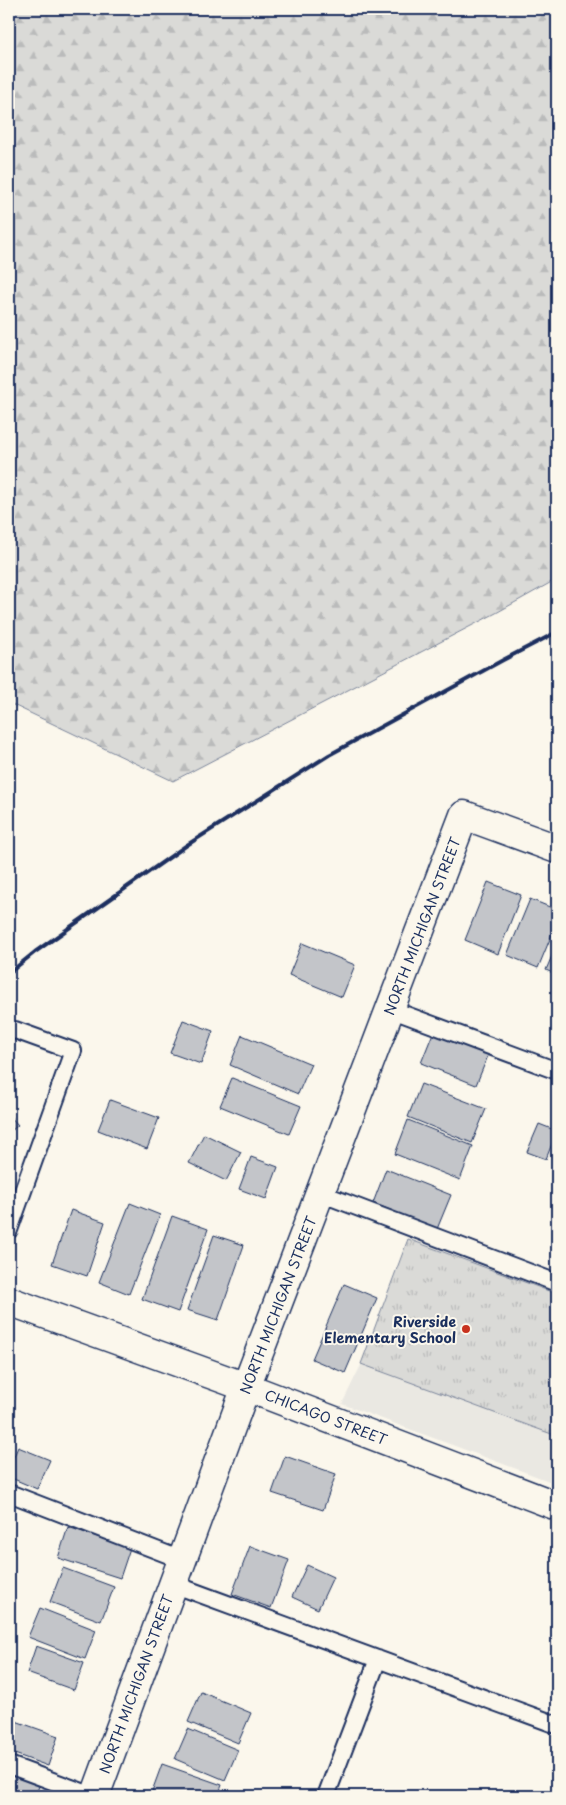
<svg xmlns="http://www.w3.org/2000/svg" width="566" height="1805" viewBox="0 0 566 1805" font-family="'Playpen Sans',sans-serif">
<defs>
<pattern id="grass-tufts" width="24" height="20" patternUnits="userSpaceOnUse" patternTransform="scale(1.25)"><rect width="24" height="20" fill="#dadad7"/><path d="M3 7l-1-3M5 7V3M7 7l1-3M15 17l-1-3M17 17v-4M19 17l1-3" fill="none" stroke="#babbbb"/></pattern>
<pattern id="forest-firs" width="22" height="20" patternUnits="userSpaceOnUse" patternTransform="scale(1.25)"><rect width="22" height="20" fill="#dadad7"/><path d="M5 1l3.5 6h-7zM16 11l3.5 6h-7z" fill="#babbbb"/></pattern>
</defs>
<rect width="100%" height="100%" fill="#fbf7ec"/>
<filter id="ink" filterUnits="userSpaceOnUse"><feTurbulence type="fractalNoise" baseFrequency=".02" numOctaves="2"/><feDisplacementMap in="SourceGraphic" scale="10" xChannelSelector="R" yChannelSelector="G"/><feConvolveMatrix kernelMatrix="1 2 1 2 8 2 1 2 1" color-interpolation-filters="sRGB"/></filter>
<g filter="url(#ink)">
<path fill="#eae8e2" d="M557,1294V1484L342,1404L362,1363Z"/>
<path fill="url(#grass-tufts)" stroke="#7a849a" d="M408,1239L557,1294V1436L361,1364Z"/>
<path fill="url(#forest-firs)" stroke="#7a849a" d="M9,9H557V579L496,613L173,781L9,703Z"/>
<path fill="#c3c5c9" stroke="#1b2f5e" d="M488,882L521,895L498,954L465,940Z
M530,899L557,910V922L538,968L507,955Z
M302,943L355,965L342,997L289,975Z
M557,944V975L546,970Z
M183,1020L213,1031L201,1064L170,1053Z
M435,1028L490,1051L476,1085L421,1063Z
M242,1035L311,1064L298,1094L230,1065Z
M232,1078L301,1106L289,1134L220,1106Z
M421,1084L486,1109L472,1143L408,1117Z
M110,1100L159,1118L147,1149L98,1130Z
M9,1115L18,1125L9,1133Z
M408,1120L473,1146L460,1180L395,1154Z
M539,1124L557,1131L546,1159L527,1152Z
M204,1134L241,1152L226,1181L189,1163Z
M251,1157L278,1167L266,1199L239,1189Z
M386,1169L451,1195L437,1229L373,1203Z
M130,1203L160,1215L129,1294L99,1282Z
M71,1210L105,1222L87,1276L52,1264Z
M172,1216L208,1229L178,1312L142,1299Z
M214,1235L244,1245L218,1320L187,1310Z
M344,1284L377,1298L345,1373L312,1359Z
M18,1447L50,1460L37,1489L9,1477V1468Z
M285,1456L336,1474L323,1510L272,1493Z
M68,1527L130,1548L120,1578L58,1558Z
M250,1546L289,1560L271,1608L232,1594Z
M307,1565L333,1577L318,1609L292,1597Z
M63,1568L114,1587L101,1621L50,1602Z
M40,1608L96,1630L85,1659L28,1637Z
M36,1646L84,1663L74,1690L27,1673Z
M201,1692L251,1713L238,1743L188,1722Z
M10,1719L58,1736L48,1766L9,1752Z
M188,1729L238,1750L225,1780L175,1759Z
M162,1764L222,1785L218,1796H157L151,1794Z
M9,1771L40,1784L35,1796H9Z"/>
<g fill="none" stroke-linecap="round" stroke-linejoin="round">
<g stroke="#1b2f5e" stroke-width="20">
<path id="lane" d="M390,1009L557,1071
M9,1032L15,1030L73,1051L9,1230
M320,1193L557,1283
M9,1493L182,1560
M173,1584L557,1725
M9,1765L93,1796
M326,1796L378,1659"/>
</g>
<g stroke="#1b2f5e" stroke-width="31">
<path id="street" d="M9,1301L246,1387L557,1506
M95,1796L246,1387L464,815L557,849"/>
</g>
<use href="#lane" stroke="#fbf7ec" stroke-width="16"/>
<use href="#street" stroke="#fbf7ec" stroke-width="28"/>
<path stroke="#1b2f5e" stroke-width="4" d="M9,973L35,952L187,845L329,755L503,660L557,632"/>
</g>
</g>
<circle fill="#c8321e" stroke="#fbf7ec" stroke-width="2" cx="466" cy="1329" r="5"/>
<g text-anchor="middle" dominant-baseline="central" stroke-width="4" stroke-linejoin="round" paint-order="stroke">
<g font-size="14" fill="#1b2f5e" stroke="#fbf7ec">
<text transform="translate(422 926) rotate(-69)">NORTH MICHIGAN STREET</text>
<text transform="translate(278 1305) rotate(-69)">NORTH MICHIGAN STREET</text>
<text transform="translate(326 1417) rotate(21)">CHICAGO STREET</text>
<text transform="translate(136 1684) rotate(-70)">NORTH MICHIGAN STREET</text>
</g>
<g font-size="14" font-weight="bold" fill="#1b2f5e" stroke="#fbf7ec" text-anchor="end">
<text x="456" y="1321">Riverside<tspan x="456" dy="16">Elementary School</tspan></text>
</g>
</g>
<rect width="566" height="1805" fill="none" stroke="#fbf7ec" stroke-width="30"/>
<rect x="15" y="15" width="536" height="1775" fill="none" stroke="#1b2f5e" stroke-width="2" filter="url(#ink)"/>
</svg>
